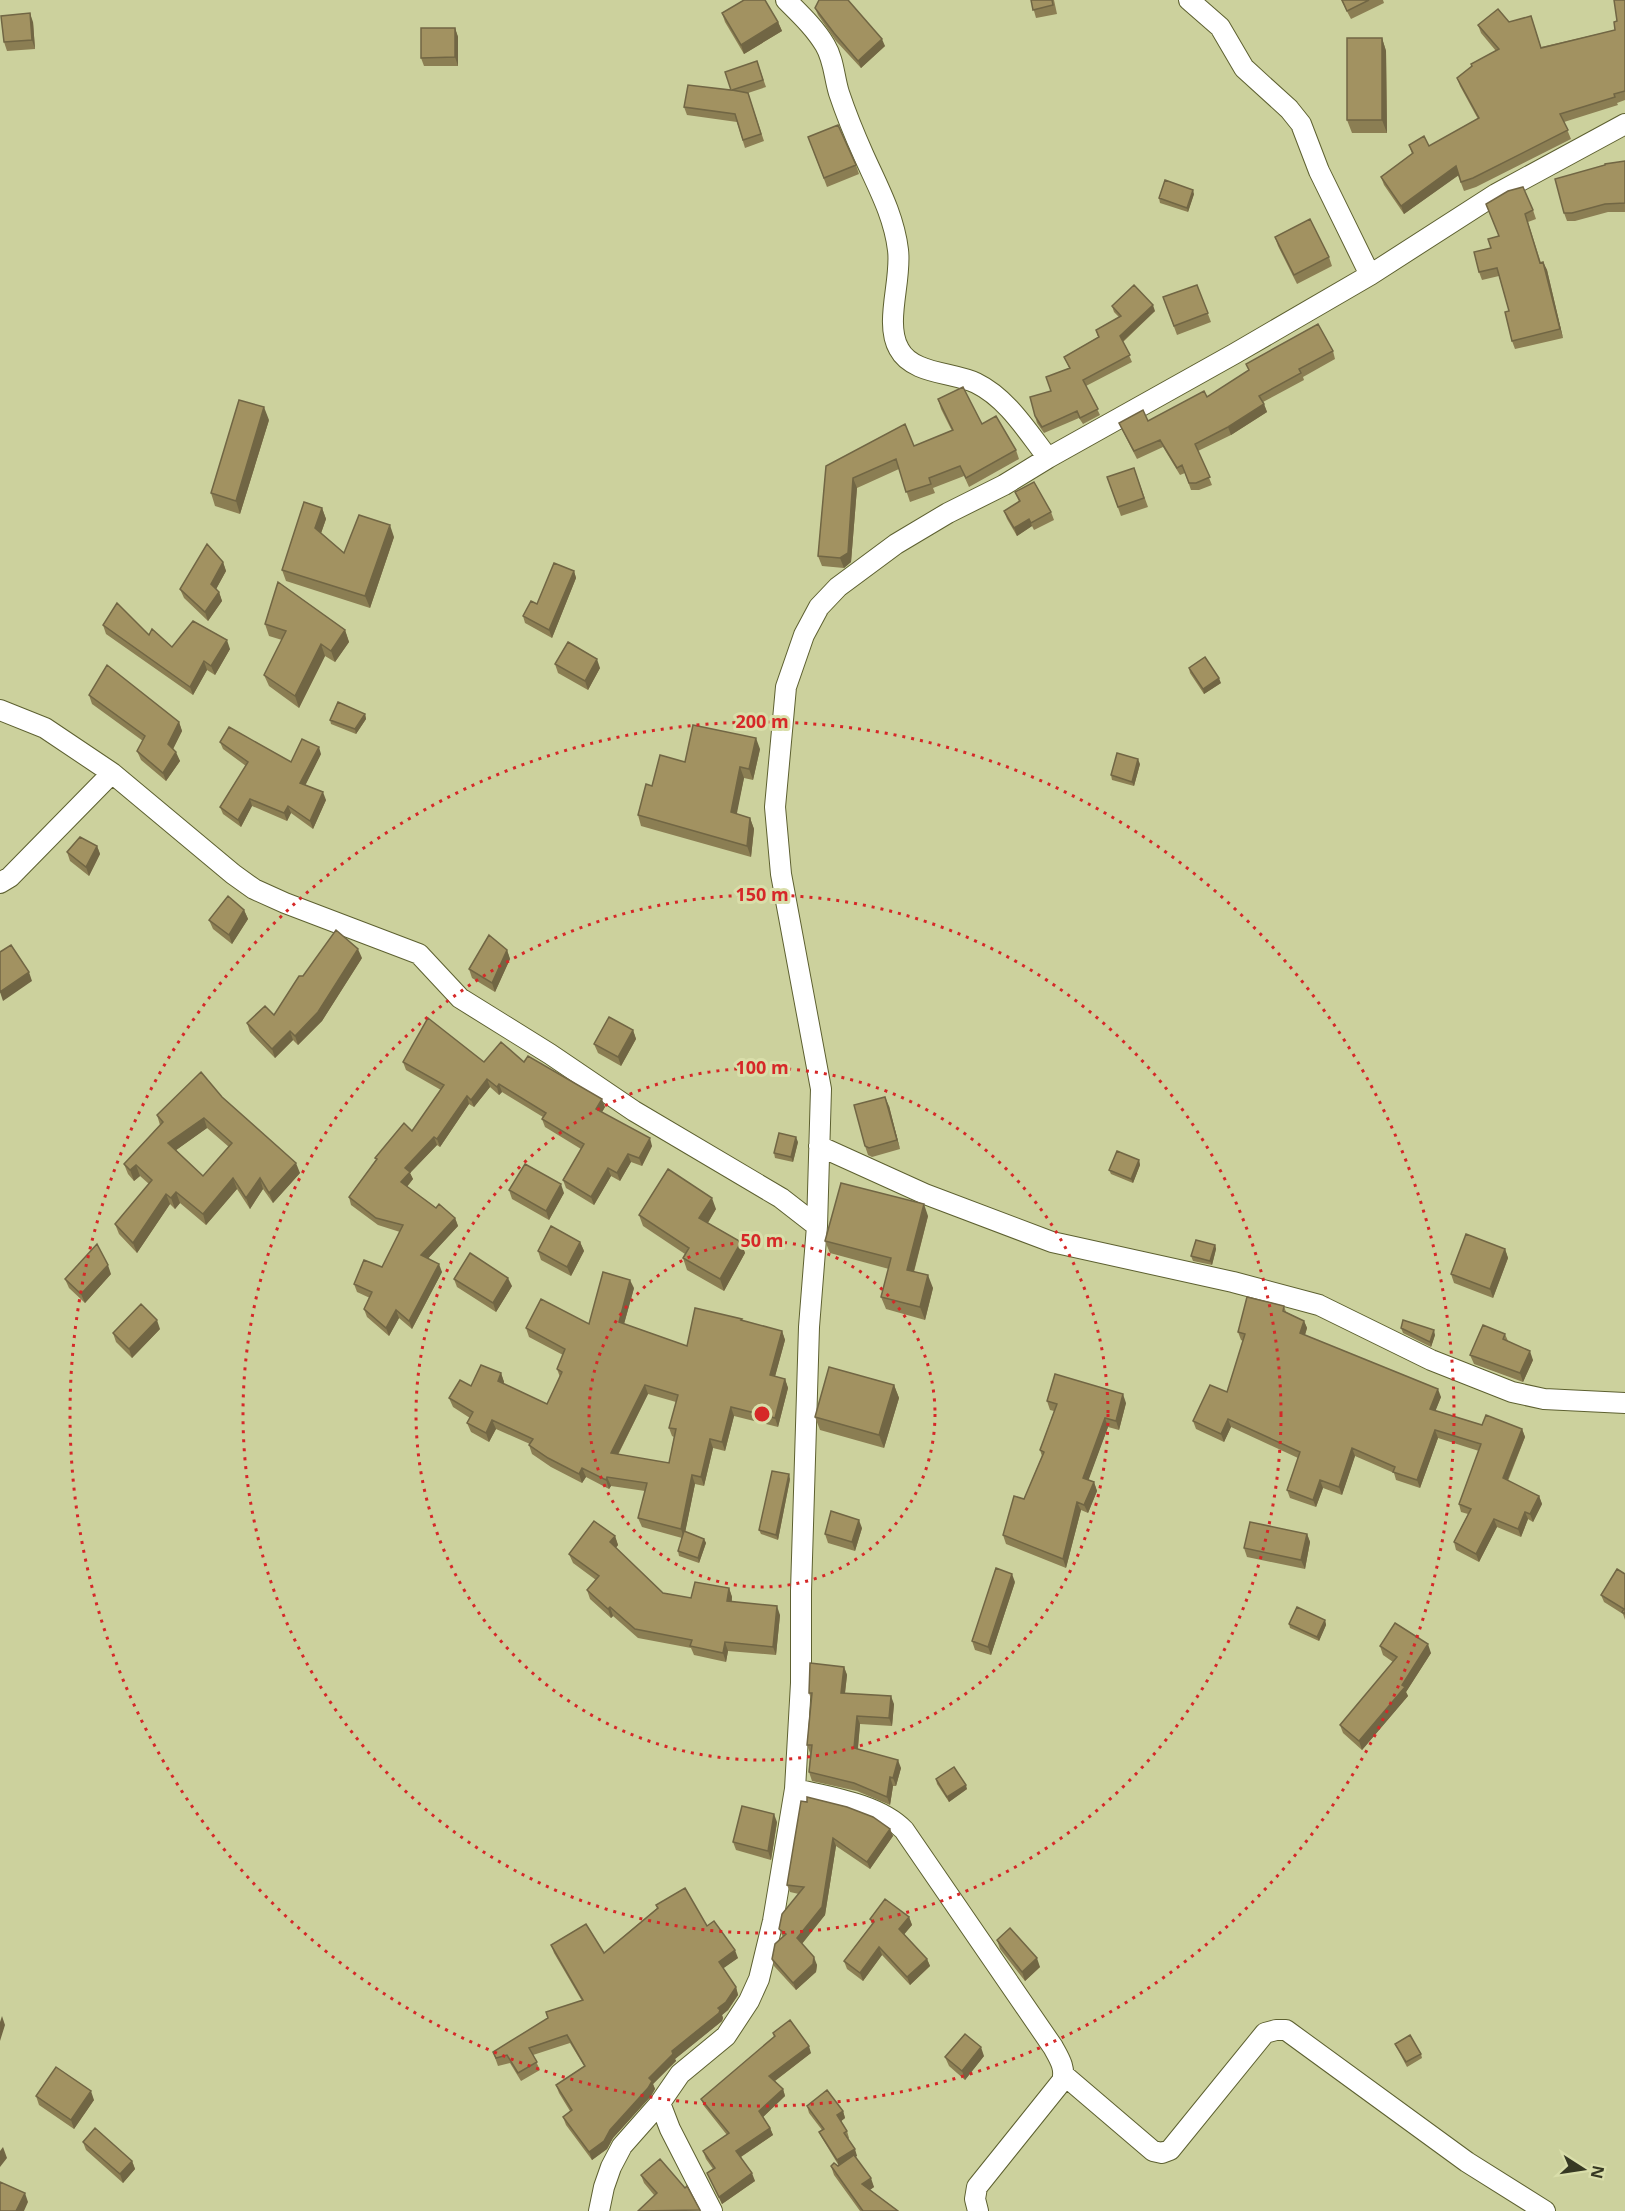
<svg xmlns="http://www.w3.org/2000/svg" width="1625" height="2211" viewBox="0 0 1625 2211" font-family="'Open Sans',sans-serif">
<rect width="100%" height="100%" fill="#ccd19d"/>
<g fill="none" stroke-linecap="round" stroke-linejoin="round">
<g stroke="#5d6030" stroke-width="22">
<path id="street" d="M786,0C800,14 815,28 825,45C834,60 834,77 839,93C846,114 855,136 864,156C878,187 894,216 898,250C902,280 884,323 899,349C912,374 952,372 976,383C1007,398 1027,431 1048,458
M1189,0L1220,27L1244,68L1289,109L1301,124L1319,171L1370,275
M0,710L45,728L112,773L233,874L254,889L285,903L419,954L460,998L550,1054L634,1111L781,1198L817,1226
M0,883L10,877L112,773
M819,1146L925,1194L1052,1242L1233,1282L1319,1305L1431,1360L1512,1392L1544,1399L1625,1403
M795,1789C829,1797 879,1804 904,1830L1053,2047C1059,2058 1066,2068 1062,2081L977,2187L975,2199L978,2211
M1064,2075L1153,2151L1162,2153L1170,2150L1265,2033L1276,2030H1286L1467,2162L1545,2211
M660,2103L670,2129L712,2211
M599,2211L604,2187L611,2167L622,2146L660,2103L680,2074L726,2036L749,2001L759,1979L773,1921L795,1789L801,1683V1591L809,1327L817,1226L821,1089L781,874L775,807L786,687L804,635L819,607L838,587L896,544L948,513L1004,485L1048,458L1234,354L1370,275L1496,194L1625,124"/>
</g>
<use href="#street" stroke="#fff" stroke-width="20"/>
</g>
<path fill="#8b7e53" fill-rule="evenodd" d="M1031,0H1054L1057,14L1036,18Z
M1341,0H1383L1384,3L1351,19Z
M1625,0V100L1617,103L1618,105L1564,122L1571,139L1476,187L1464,191L1458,175L1404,214L1384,185L1381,177L1412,154L1409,145L1429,146L1478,119L1460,86L1457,78L1496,51L1481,33L1478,25L1509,22L1531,16L1541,47L1615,30L1617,21Z
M815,8L885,46L861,68L836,41L818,15Z
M722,13L778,22L782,31L744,54L725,22Z
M33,22L35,49L7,51L4,42Z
M455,28L458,37V66H424L421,58Z
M1382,38L1386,51L1387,133H1352L1347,120Z
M757,61L766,87L748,93L764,141L745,148L737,122L687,115L684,107L731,90Z
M808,137L856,165L859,174L827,187Z
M1625,161V212H1608L1575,221H1567L1564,213Z
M1194,194L1188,212L1160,203L1159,198Z
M1486,204L1533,210L1536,219L1528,222L1541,263L1543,262L1547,270L1563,338L1515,349L1512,341L1509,311L1499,276L1482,280L1479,272L1491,248L1499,236Z
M1275,237L1329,257L1332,266L1297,284L1278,246Z
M1197,285L1211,322L1177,335L1163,297Z
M1112,306L1155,311L1123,342L1132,362L1086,386L1100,415L1083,424L1079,418L1044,433L1037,423L1035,416L1051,391L1069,368L1064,357L1098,337L1096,330L1119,317L1114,312Z
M1333,351L1335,359L1303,377L1304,380L1263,402L1267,412L1231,435L1198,451L1212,485L1199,490H1191L1185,473L1180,475L1163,447L1137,459L1122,430L1119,423L1148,421L1207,397L1249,371L1246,364Z
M938,399L982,424L1016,450L1019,459L969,487L964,476L933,488L935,493L910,502L899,469L857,488L851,562L844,568L822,566L818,556L826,466L914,446L952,431L941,409Z
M269,420L240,514L215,506L211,493Z
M1134,468L1148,507L1121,516L1107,477Z
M1015,492L1051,512L1054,520L1034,530L1032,526L1017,536L1007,519L1004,511L1019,502Z
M322,508L326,519L321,533L344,553L394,537L370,608L286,581L282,570Z
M223,562L226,571L216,589L219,592L222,601L208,621L184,598L180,589Z
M574,571L576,578L552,638L525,623L523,616Z
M265,624L345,630L349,642L335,662L325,656L299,708L269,686L264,675L282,640L269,636Z
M103,625L149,635L172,647L230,649L215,675L207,670L193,695L106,634Z
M555,664L600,668L588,690L558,673Z
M1189,668L1221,683L1204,694L1190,673Z
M89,695L179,722L182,731L173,749L180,761L166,781L141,760L137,751L143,741L92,704Z
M365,714L366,719L356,734L331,724L330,720Z
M220,742L291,762L321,754L305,785L326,800L313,829L291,813L287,821L252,806L241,827L223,814L220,807L246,766L223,749Z
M760,749L753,780L744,778L736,814L750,818L754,829L751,857L641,826L638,815L652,786L685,762Z
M1140,764L1134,786L1112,780L1111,775Z
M97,846L100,854L89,876L70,861L67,852Z
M244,910L248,919L232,944L213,929L209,920Z
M507,950L510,959L495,992L472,978L469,969Z
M362,958L322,1021L298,1045L293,1040L275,1058L250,1032L247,1023L274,1015L303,976Z
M633,1030L636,1039L621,1066L598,1053L594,1044Z
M403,1062H524L605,1107L602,1112L652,1146L642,1166L631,1162L620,1181L611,1176L594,1205L566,1188L563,1180L581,1149L545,1127L542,1119L543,1117L502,1092L499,1095L490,1087L474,1107L469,1104L440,1147L437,1145L410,1173L413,1179L407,1187L436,1208L455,1218L458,1226L428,1258L442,1272L412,1329L399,1318L389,1336L367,1317L364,1309L370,1298L357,1292L354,1284L382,1267L400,1232L378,1225L351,1205L349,1197L376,1160L375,1158L412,1131L441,1090L406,1070Z
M222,1097L300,1173L273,1203L263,1189L250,1209L237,1189L206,1225L180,1203L175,1209L170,1204L137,1253L119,1234L115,1224L149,1184L140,1176L134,1181L128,1174L124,1164L160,1125L157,1115ZM207,1128L229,1147L203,1176L176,1150Z
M889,1106L900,1149L872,1157L868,1155L865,1146Z
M798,1142L793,1162L775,1158L774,1153Z
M1139,1160L1140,1165L1133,1183L1111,1174L1109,1170Z
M509,1190L564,1193L549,1220L512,1199Z
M716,1209L708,1223L741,1242L745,1253L724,1291L687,1270L683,1258L685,1254L643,1226L639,1215Z
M928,1216L914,1272L933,1288L925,1320L886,1309L881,1297L889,1269L830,1253L825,1241Z
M580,1242L584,1251L571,1276L541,1260L538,1251Z
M1215,1245L1216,1249L1212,1265L1193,1261L1191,1256Z
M1505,1249L1508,1258L1493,1298L1454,1283L1451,1274Z
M111,1274L85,1303L69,1288L65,1279Z
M454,1279L512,1286L496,1312L457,1287Z
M634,1288L624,1324L687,1346L742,1321L782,1331L785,1340L775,1376L785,1379L788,1388L778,1427L734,1416L725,1451L713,1448L704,1486L695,1484L685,1532L704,1539L706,1543L699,1563L679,1556L678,1551L682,1538L642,1527L638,1518L645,1491L611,1486L609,1489L586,1477L582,1483L551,1467L532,1454L529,1445L530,1444L496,1429L489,1442L471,1432L467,1423L470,1418L453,1407L449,1398L471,1386L501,1373L504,1382L503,1384L547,1404L560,1377L557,1369L563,1355L529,1337L526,1328L589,1324ZM648,1394L676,1402L669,1428L672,1436L674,1437L669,1463L618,1455Z
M1284,1306L1286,1312L1304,1321L1307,1328L1305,1335L1441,1397L1435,1411L1482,1425L1522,1429L1525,1437L1508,1481L1539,1496L1542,1504L1533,1522L1528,1519L1521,1537L1497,1527L1479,1562L1456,1550L1454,1542L1468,1514L1461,1512L1459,1504L1479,1451L1438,1438L1420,1488L1396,1480L1394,1473L1355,1456L1342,1495L1323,1488L1316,1507L1290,1498L1287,1490L1298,1458L1231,1427L1224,1442L1196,1429L1193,1421L1227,1392L1243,1341L1241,1340L1238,1332Z
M1401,1328L1435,1335L1431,1347L1403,1333Z
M160,1329L132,1358L116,1342L113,1333Z
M1505,1334L1508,1341L1533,1360L1523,1382L1474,1364L1470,1355Z
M894,1385L899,1398L884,1448L820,1430L815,1417Z
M1047,1401L1126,1403L1119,1430L1108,1427L1088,1480L1094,1482L1097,1491L1088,1513L1081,1510L1066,1568L1006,1544L1003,1535L1024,1499L1042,1456L1040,1450L1054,1411L1050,1410Z
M790,1479L778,1540L761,1534L759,1530Z
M862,1528L855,1551L828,1543L825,1534Z
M1307,1534L1310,1542L1305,1569L1247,1557L1244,1548Z
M615,1536L618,1545L616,1548L663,1593L691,1598L729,1588L732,1597V1601L780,1615L776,1655L728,1651L726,1662L694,1655L691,1648L638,1638L613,1616L611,1618L590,1599L587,1590L596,1580L573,1563L569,1554Z
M1625,1574V1620L1623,1614L1604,1602L1601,1595Z
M1015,1582L991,1655L975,1650L972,1641Z
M1325,1620L1326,1625L1319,1641L1290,1628L1289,1624Z
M1380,1646L1431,1653L1406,1692L1408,1696L1362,1750L1343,1733L1340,1725L1393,1662L1383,1655Z
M844,1667L847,1675L845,1693L894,1704L892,1726L860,1724L858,1749L901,1768L896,1786H893L890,1805L857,1791L812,1781L809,1772L810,1753L807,1745L811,1699L809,1693Z
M936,1779L967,1789L949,1802L937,1784Z
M801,1801L890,1829L893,1836L870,1869L836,1846L825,1915L802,1944L817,1965L816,1972L796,1990L774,1966L772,1959L783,1937L779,1929L799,1894L790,1892L787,1885Z
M777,1822L771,1860L736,1850L733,1842Z
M656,1905L707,1926L738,1958L723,1968L736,1987L738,1995L728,2010L722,2015L723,2018L722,2021L675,2059L676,2061L653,2084L655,2089L651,2096L613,2138L607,2149L592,2160L566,2125L563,2117L570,2111L559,2093L556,2085L584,2066L570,2043L533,2055L540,2070L521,2081L510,2063L498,2066L493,2052L582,2001L554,1953L551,1945L604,1953L657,1908Z
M909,1917L912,1925L904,1934L927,1959L930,1966L910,1985L882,1955L863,1981L847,1969L844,1961L872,1924L870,1919Z
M997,1940L1040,1967L1025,1981L1000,1949Z
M773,2033L811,2053L775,2081L783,2089L785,2096L763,2117L770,2128L773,2135L741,2157L755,2181L722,2204L707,2173L713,2169L706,2159L703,2151L727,2135L704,2106L701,2099L774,2037Z
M1395,2044L1421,2054L1422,2058L1407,2067Z
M984,2056L965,2080L949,2066L945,2057Z
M36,2096L94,2100L74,2129L39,2105Z
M807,2106L843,2111L845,2118L841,2121L847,2131L849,2138L848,2139L857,2156L855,2157L874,2187L870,2190L898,2211H860L834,2175L831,2166H839L822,2138L819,2132L822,2130L809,2113Z
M83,2142L132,2161L135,2169L123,2183L86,2150Z
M641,2175L685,2188L654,2195L644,2183Z"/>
<path fill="#716644" d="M30,13L33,22L35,49L32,40Z
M778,22L782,31L744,54L741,45Z
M455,28L458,37V66L455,57Z
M1382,38L1386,51L1387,133L1382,120Z
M882,39L885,46L861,68L858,61Z
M1456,166L1459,175L1404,214L1401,206Z
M1193,190L1194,194L1188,212L1187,208Z
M1543,262L1547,270L1563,338L1560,329Z
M1153,305L1155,311L1122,342L1120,336Z
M1264,404L1267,412L1231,435L1228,427Z
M264,407L269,420L240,514L236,501Z
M853,478L857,488L851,562L844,568L840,558Z
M322,508L326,519L319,539L315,528Z
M1029,519L1032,526L1017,536L1014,528Z
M390,525L394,537L370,608L365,596Z
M223,562L226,571L214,593L211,584Z
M574,571L576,578L552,638L549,630Z
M219,592L222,601L208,621L205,612Z
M345,630L349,642L335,662L331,651Z
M227,640L230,649L215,675L211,666Z
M321,644L325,656L299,708L295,696Z
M597,659L600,668L588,690L585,681Z
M204,661L207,670L193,695L190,687Z
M1219,678L1221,683L1204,694L1203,689Z
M365,714L366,719L356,734L355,729Z
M179,722L182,731L171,753L168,744Z
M756,738L760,749L753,780L749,769Z
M319,747L321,754L303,790L300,783Z
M176,752L180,761L166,781L163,773Z
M1138,759L1140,764L1134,786L1132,782Z
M740,767L744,778L735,823L731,812Z
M323,792L326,800L313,829L310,821Z
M250,799L252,806L241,827L238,820Z
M288,806L291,813L287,821L284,813Z
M750,818L754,829L751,857L747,846Z
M97,846L100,854L89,876L86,867Z
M244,910L248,919L232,944L229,935Z
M358,949L362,958L322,1021L298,1045L295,1036Z
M507,950L510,959L495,992L492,983Z
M29,972L32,981L3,1001L0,992Z
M633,1030L636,1039L621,1066L618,1057Z
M290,1031L293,1040L275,1058L272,1049Z
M487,1079L490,1087L474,1107L471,1100Z
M499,1084L502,1092L499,1095L497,1087Z
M467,1096L469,1104L440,1147L437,1139Z
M885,1097L889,1106L900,1149L897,1140Z
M602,1099L605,1107L599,1117L596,1109Z
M204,1118L207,1128L172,1153L168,1143Z
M434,1137L437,1145L410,1173L413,1179L404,1190L401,1182L405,1168Z
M796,1137L798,1142L793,1162L791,1157Z
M650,1138L652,1146L642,1166L639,1158Z
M628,1154L631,1162L620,1181L617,1173Z
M1139,1160L1140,1165L1133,1183L1131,1179Z
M296,1163L300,1173L273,1203L269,1193Z
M136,1165L140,1176L134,1181L130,1170Z
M608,1168L611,1176L594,1205L591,1197Z
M233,1178L237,1189L206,1225L203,1214Z
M260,1178L263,1189L250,1209L246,1198Z
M561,1184L564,1193L549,1220L546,1211Z
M176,1192L180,1203L175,1209L171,1198Z
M166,1194L170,1204L137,1253L133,1243Z
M712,1198L716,1209L704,1229L699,1218Z
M924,1204L928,1216L911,1282L907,1270Z
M455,1218L458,1226L424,1263L421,1255Z
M580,1242L584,1251L571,1276L567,1267Z
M741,1242L745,1253L724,1291L720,1279Z
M1215,1245L1216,1249L1212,1265L1210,1261Z
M1505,1249L1508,1258L1493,1298L1490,1289Z
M439,1264L442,1272L412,1329L409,1321Z
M108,1265L111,1274L85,1303L81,1294Z
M928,1275L933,1288L925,1320L920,1307Z
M508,1278L512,1286L496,1312L493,1303Z
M630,1280L634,1288L622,1331L619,1322Z
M396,1310L399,1318L389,1336L386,1328Z
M157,1320L160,1329L132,1358L129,1349Z
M1304,1321L1307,1328L1303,1341L1300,1333Z
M1434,1330L1435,1335L1431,1347L1430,1342Z
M782,1331L785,1340L773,1384L770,1375Z
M1530,1351L1533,1360L1523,1382L1520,1373Z
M501,1373L504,1382L501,1390L498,1381Z
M785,1379L788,1388L778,1427L775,1418Z
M645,1385L648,1394L614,1462L611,1453Z
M894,1385L899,1398L884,1448L879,1435Z
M1438,1389L1441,1397L1433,1417L1430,1409Z
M1123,1394L1126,1403L1119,1430L1116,1421Z
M731,1407L734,1416L725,1451L722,1442Z
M1105,1418L1108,1427L1086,1487L1083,1478Z
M1228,1419L1231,1427L1224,1442L1221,1434Z
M492,1420L496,1429L489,1442L486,1433Z
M1522,1429L1525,1437L1505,1486L1503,1478Z
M1435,1430L1438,1438L1420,1488L1417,1480Z
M710,1439L713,1448L704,1486L701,1477Z
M1352,1448L1355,1456L1342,1495L1339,1487Z
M582,1468L586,1477L582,1483L579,1474Z
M789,1474L790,1479L778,1540L776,1535Z
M692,1475L695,1484L684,1538L681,1529Z
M607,1477L611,1486L609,1489L606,1480Z
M1320,1480L1323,1488L1316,1507L1313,1500Z
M1094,1482L1097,1491L1088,1513L1084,1505Z
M1539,1496L1542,1504L1533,1522L1530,1514Z
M1077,1502L1081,1510L1066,1568L1063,1559Z
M1525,1512L1528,1519L1521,1537L1518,1529Z
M1494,1519L1497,1527L1479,1562L1476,1554Z
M859,1520L862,1528L855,1551L852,1542Z
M1307,1534L1310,1542L1305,1569L1301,1560Z
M615,1536L618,1545L613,1551L610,1542Z
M704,1539L706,1543L699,1563L698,1558Z
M1012,1574L1015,1582L991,1655L988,1647Z
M729,1588L732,1597L730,1610L727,1601Z
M777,1606L780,1615L776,1655L773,1647Z
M610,1607L613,1616L611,1618L608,1609Z
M1325,1620L1326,1625L1319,1641L1317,1637Z
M725,1642L728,1651L726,1662L723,1653Z
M1428,1644L1431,1653L1406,1692L1408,1696L1362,1750L1359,1741L1402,1685Z
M844,1667L847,1675L844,1701L841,1693Z
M891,1696L894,1704L892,1726L889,1718Z
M857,1716L860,1724L857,1756L854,1748Z
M898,1760L901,1768L896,1786L893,1778Z
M890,1777L893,1786L890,1805L887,1797Z
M966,1785L967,1789L949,1802L947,1797Z
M774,1814L777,1822L771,1860L768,1851Z
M890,1829L893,1836L870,1869L867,1862Z
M833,1838L836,1846L825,1915L800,1946L797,1938Z
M909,1917L912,1925L902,1937L899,1929Z
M879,1947L882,1955L863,1981L860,1973Z
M735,1950L738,1958L721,1970L719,1962Z
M814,1957L817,1965L816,1972L796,1990L793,1983Z
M1037,1958L1040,1967L1025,1981L1022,1972Z
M927,1959L930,1966L910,1985L907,1977Z
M736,1987L738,1995L728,2010L722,2015L723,2018L722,2021L675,2059L676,2061L653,2084L655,2089L651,2096L613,2138L607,2149L592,2160L589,2152L610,2130L649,2078L672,2051L718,2008Z
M2,2016L5,2025L0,2041V2022Z
M809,2046L811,2053L772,2083L769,2076Z
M981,2047L984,2056L965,2080L962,2071Z
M783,2089L785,2096L762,2118L759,2111Z
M91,2091L94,2100L74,2129L71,2120Z
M843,2111L845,2118L840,2122L837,2115Z
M770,2128L773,2135L739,2158L736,2151Z
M3,2147L7,2158L0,2167V2151Z
M855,2149L857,2156L839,2167L837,2160Z
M132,2161L135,2169L123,2183L120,2174Z
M752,2173L755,2181L722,2204L719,2197Z
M871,2178L874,2187L865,2193L862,2184Z
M25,2193L28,2202L24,2211H16Z"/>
<path fill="#a29261" stroke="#716644" stroke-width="1.5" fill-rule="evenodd" d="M744,0H765L778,22L741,45L722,13Z
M819,0H848L882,39L858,61L834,33L815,8Z
M1031,0H1052L1053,5L1033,10Z
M1342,0H1369L1347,11Z
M1614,0H1625V91L1614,94L1615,97L1560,114L1568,130L1473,178L1461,182L1456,166L1401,206L1381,177L1413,153L1409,145L1424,136L1429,146L1479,118L1457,78L1472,66L1471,64L1499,49L1478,25L1498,9L1509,22L1531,16L1541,48L1615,30L1614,22L1617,21Z
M30,13L32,40L4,42L1,16Z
M421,28H455V57L421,58Z
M1347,38H1382V120H1347Z
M757,61L763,80L732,90L748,93L761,134L743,140L735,114L684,107L688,85L731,90L725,72Z
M838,125L856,165L824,178L808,137Z
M1625,161V203L1605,204L1572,213H1564L1555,179L1605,165V164Z
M1165,180L1193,190L1187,208L1159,198Z
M1523,187L1533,210L1525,214L1540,263L1543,262L1560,329L1512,341L1505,312L1509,311L1497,268L1479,272L1474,252L1491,248L1488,239L1499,236L1486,204L1508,191Z
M1310,219L1329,257L1294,275L1275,237Z
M1134,285L1153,305L1120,336L1130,355L1083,380L1098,409L1080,418L1077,411L1042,427L1035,416L1030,397L1051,391L1046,377L1070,368L1064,357L1099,337L1096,330L1121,316L1112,306Z
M1197,285L1208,313L1174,326L1163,297Z
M1318,324L1333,351L1299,369L1301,373L1259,396L1264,404L1228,427L1195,444L1210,477L1196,483H1189L1182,465L1177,468L1160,440L1134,451L1119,423L1143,410L1148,421L1204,391L1207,397L1249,370L1246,364Z
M963,387L982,424L996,416L1016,450L966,478L960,466L929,478L931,484L906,492L896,459L853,478L848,553L840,558L818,556L826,466L905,424L914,446L953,430L938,399Z
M239,400L264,407L236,501L211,493Z
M1134,468L1144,498L1118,507L1107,477Z
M1034,482L1051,512L1031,523L1029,519L1014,528L1004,511L1020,501L1015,492Z
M304,502L322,508L315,528L344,553L359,515L390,525L365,596L282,570Z
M207,544L223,562L211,584L219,592L205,612L180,589Z
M554,563L574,571L549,630L523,616L531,601L537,604Z
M278,582L345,630L331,651L321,644L295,696L264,675L286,631L265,624Z
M117,603L149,635L152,629L172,647L193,621L227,640L211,666L204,661L190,687L103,625Z
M568,642L597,659L585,681L555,664Z
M1205,657L1219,678L1203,689L1189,668Z
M107,665L179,722L168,744L176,752L163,773L137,751L145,736L89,695Z
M338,702L365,714L355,729L330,720Z
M693,725L756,738L749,769L740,767L731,812L750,818L747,846L638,815L646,784L652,786L660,755L685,762Z
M229,727L291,762L302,739L319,747L300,783L323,792L310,821L288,806L284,813L250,799L238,820L220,807L248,762L220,742Z
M1117,753L1138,759L1132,782L1111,775Z
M80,837L97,846L86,867L67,852Z
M228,896L244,910L229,935L209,920Z
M336,930L358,949L318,1012L295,1036L290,1031L272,1049L247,1023L265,1006L274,1015L299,976H303Z
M489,935L507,950L492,983L469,969Z
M11,945L29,972L0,992V952Z
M609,1017L633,1030L618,1057L594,1044Z
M428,1018L484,1062L501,1042L524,1062L528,1056L602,1099L596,1109L650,1138L639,1158L628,1154L617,1173L608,1168L591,1197L563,1180L584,1144L542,1119L546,1113L499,1084L497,1087L487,1079L471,1100L467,1096L437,1139L434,1137L405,1168L410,1172L401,1182L436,1208L439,1204L455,1218L421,1255L439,1264L409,1321L396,1310L386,1328L364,1309L372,1292L354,1284L364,1260L382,1267L403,1225L376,1218L349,1197L377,1159L375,1158L404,1123L412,1131L444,1085L403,1062Z
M201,1072L222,1097L296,1163L269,1193L260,1178L246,1198L233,1178L203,1214L176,1192L171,1198L166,1194L133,1243L115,1224L152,1180L136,1165L130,1170L124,1164L163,1122L157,1115ZM204,1118L232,1143L203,1176L168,1143Z
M885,1097L897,1140L869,1148L865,1146L854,1105Z
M779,1133L796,1137L791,1157L774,1153Z
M1117,1151L1139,1160L1131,1179L1109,1170Z
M525,1164L561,1184L546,1211L509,1190Z
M668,1169L712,1198L699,1218L741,1242L720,1279L683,1258L689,1248L639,1215Z
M841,1183L924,1204L907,1270L928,1275L920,1307L881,1297L891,1258L825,1241Z
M551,1226L580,1242L567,1267L538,1251Z
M1466,1234L1505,1249L1490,1289L1451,1274Z
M1196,1240L1215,1245L1210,1261L1191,1256Z
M97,1244L108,1265L81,1294L65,1279Z
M470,1253L508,1278L493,1303L454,1279Z
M603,1272L630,1280L619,1322L687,1346L695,1308L742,1319L741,1320L782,1331L770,1375L785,1379L775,1418L731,1407L722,1442L710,1439L701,1477L692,1475L681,1529L638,1518L647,1483L607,1477L606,1480L582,1468L579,1474L548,1458L529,1445L533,1439L492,1420L486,1433L467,1423L473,1412L449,1398L460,1380L471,1386L481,1365L501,1373L498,1381L547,1404L562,1372L557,1369L565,1349L526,1328L541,1299L589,1324ZM645,1385L678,1395L669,1428L676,1429L669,1463L611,1453Z
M1247,1297L1284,1306L1283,1311L1304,1321L1300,1333L1438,1389L1430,1409L1482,1425L1486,1415L1522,1429L1503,1478L1539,1496L1530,1514L1525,1512L1518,1529L1494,1519L1476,1554L1454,1542L1471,1509L1459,1504L1481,1444L1435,1430L1417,1480L1393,1472L1395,1467L1352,1448L1339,1487L1320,1480L1313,1500L1287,1490L1300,1452L1228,1419L1221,1434L1193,1421L1210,1385L1227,1392L1245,1334L1238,1332Z
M141,1304L157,1320L129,1349L113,1333Z
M1403,1320L1434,1330L1430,1342L1401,1328Z
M1483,1325L1505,1334L1503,1339L1530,1351L1520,1373L1470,1355Z
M829,1367L894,1385L879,1435L815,1417Z
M1055,1374L1123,1394L1116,1421L1105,1418L1083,1478L1094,1482L1084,1505L1077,1502L1063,1559L1003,1535L1014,1496L1024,1499L1044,1452L1040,1450L1057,1404L1047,1401Z
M772,1471L789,1474L776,1535L759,1530Z
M831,1511L859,1520L852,1542L825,1534Z
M594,1521L615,1536L610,1542L663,1593L691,1598L695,1582L729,1588L727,1601L777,1606L773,1647L725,1642L723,1653L690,1646L692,1640L635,1629L610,1607L608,1609L587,1590L599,1576L569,1554Z
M1250,1522L1307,1534L1301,1560L1244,1548Z
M684,1531L704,1539L698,1558L678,1551Z
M996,1568L1012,1574L988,1647L972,1641Z
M1617,1569L1625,1574V1614L1622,1612L1624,1609L1601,1595Z
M1297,1607L1325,1620L1317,1637L1289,1624Z
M1395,1623L1428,1644L1402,1685L1405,1687L1359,1741L1340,1725L1397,1657L1380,1646Z
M810,1663L844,1667L841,1693L891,1696L889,1718L857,1716L854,1748L898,1760L893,1778L890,1777L887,1797L854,1783L809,1772L812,1745H807L812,1693H809Z
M954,1767L966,1785L947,1797L936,1779Z
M807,1797L847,1807L873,1817L890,1829L867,1862L833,1838L822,1907L797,1938L814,1957L813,1964L793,1983L772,1959L775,1944L786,1934L779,1929L782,1914L804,1887L787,1885L801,1801L807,1802Z
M742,1806L774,1814L768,1851L733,1842Z
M685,1888L707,1926L714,1921L735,1950L719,1962L736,1987L726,2002L718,2008L720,2010L719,2013L672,2051L673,2054L649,2078L652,2081L648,2088L610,2130L604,2141L589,2152L563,2117L572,2110L556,2085L585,2066L567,2035L529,2048L537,2062L518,2073L507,2055L496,2058L493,2052L548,2018L546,2012L583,2000L551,1945L586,1924L604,1953L658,1908L656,1905Z
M885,1899L909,1917L899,1929L927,1959L907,1977L879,1947L860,1973L844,1961L874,1922L870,1919Z
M1010,1928L1037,1958L1022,1972L997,1940Z
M790,2020L809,2046L769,2076L783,2089L759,2111L770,2128L736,2151L752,2173L719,2197L707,2173L715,2168L703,2151L729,2133L701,2099L775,2036L773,2033Z
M965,2034L981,2047L962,2071L945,2057Z
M1410,2035L1421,2054L1406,2062L1395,2044Z
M56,2067L91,2091L71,2120L36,2096Z
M827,2090L843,2111L837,2115L847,2131L844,2133L855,2149L837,2160L819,2132L824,2129L807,2106Z
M95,2128L132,2161L120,2174L83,2142Z
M854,2155L871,2178L862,2184L898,2211H863L831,2166L834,2163L838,2166Z
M660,2159L685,2188L687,2186L700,2210L638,2211L657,2193L641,2175Z
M0,2182L25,2193L16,2211H0Z"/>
<g fill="none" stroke="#d62828" stroke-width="3" stroke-dasharray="3 6">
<circle cx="762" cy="1414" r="173"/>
<circle cx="762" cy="1414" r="346"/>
<circle cx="762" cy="1414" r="519"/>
<circle cx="762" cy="1414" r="692"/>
</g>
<circle cx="762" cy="1414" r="9" fill="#d62828" stroke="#d9deaa" stroke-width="3"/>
<g font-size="18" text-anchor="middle" font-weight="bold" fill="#d62828" stroke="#d9deaa" stroke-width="6" stroke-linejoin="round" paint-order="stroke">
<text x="762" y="728">200 m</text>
<text x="762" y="901">150 m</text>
<text x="762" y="1074">100 m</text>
<text x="762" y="1247">50 m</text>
</g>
<g transform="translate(1583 2169) rotate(102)" stroke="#d9deaa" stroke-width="4.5" paint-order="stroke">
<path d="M0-4.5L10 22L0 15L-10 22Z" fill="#363823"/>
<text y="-9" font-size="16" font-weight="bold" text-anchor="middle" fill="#363823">N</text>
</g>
</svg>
